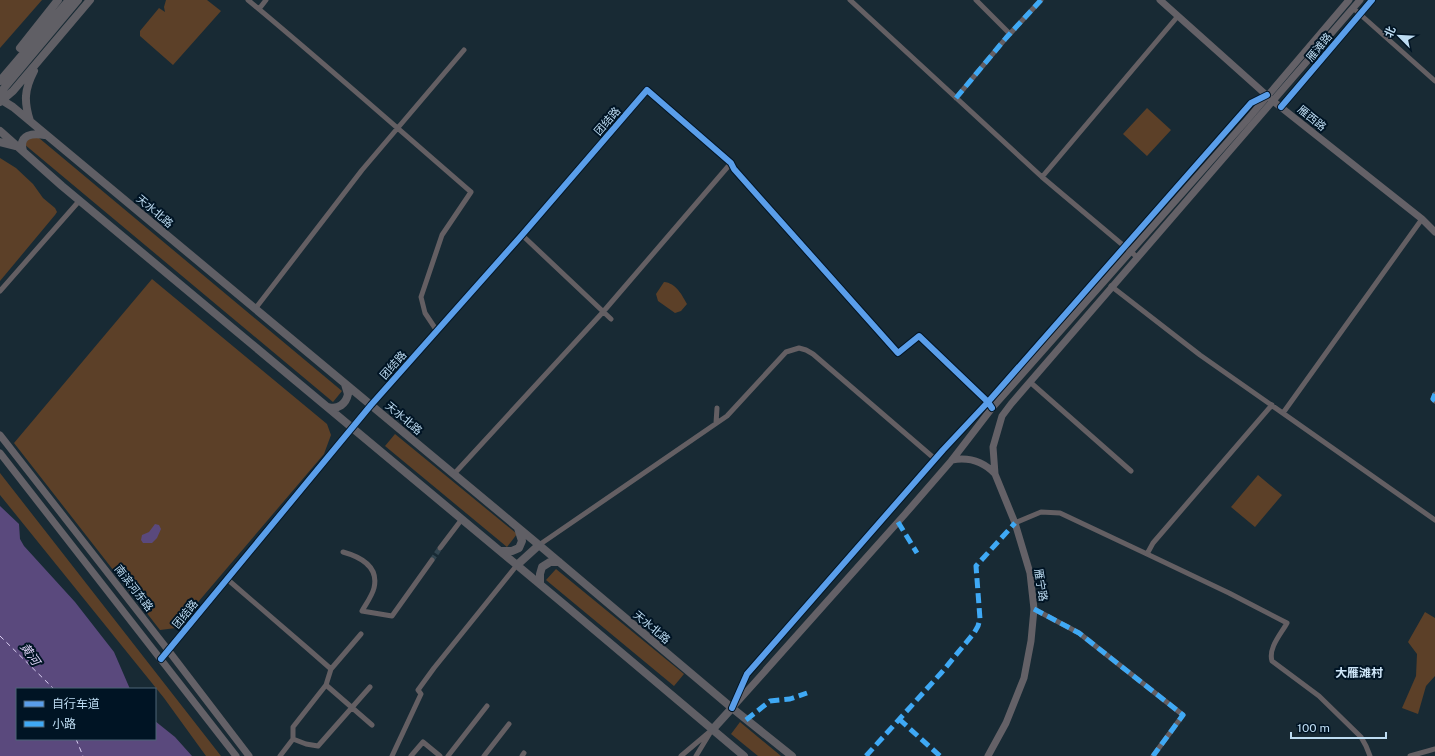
<svg xmlns="http://www.w3.org/2000/svg" width="1435" height="756" viewBox="0 0 1435 756" font-family="'Public Sans','Noto Sans SC',sans-serif">
<rect width="100%" height="100%" fill="#182a34"/>
<path fill="#5c4028" d="M0,0H42L0,48Z
M166,0H207L221,11L173,65L140,36V31L159,8L165,12L164,7Z
M1147,108L1171,130L1147,156L1123,134Z
M33,133L342,391L333,402L24,144Z
M0,158L16,168L33,184L43,198L55,208L57,212L55,215L0,281Z
M152,279L327,424L331,435L324,454L176,628L160,630L14,443Z
M664,282C676,283 682,295 687,304L681,311L675,313L658,301L656,294Z
M395,434L517,534L507,547L385,446Z
M0,473L221,756H206L164,698L0,495Z
M1258,475L1282,495L1255,527L1231,507Z
M556,569L684,674L674,686L546,580Z
M1425,612L1435,618V676L1426,686L1418,714L1402,708L1416,676L1417,654L1408,642Z
M740,722L781,756H758L731,734Z"/>
<path fill="#5a497d" d="M0,506L19,524L20,539L24,546L75,602L114,652L130,689H17V739H155V721L175,737L192,756H0Z
M155,524L159,525L161,529L157,538L152,543H143L141,540L142,535L149,532Z"/>
<g fill="none" stroke-linecap="round" stroke-linejoin="round">
<path stroke="#dcd1f4" stroke-width="1" stroke-dasharray="5 4" stroke-linecap="butt" d="M0,636L54,689
M76,739L83,756"/>
<path stroke="#314550" stroke-width="5" stroke-dasharray="5 2.5" stroke-linecap="butt" d="M432,560L440,548"/>
<path stroke="#645f63" stroke-width="5" d="M248,0C324,63 397,128 471,192L442,235L421,297L425,313L437,331
M850,0L1042,177L1137,257
M976,0L1010,34
M1353,8L1435,81
M259,9L266,0
M647,90L731,163L734,169L898,353L919,336L989,404
M956,98L1006,38L1041,0
M1281,107L1372,0
M1042,177L1178,16
M522,235L611,319
M1111,286L1200,355L1435,520
M0,291L80,200
M255,309L362,170L464,50
M1030,382L1131,471
M1435,394L1433,399L1435,401
M1272,405L1153,543L1147,554L1229,593L1287,623C1281,634 1268,648 1272,661L1319,696L1361,737L1366,746L1370,756
M1283,413L1422,219
M716,423L717,408
M454,474L603,312L731,163
M1015,523L1041,512L1060,513L1147,554
M539,545L727,416L786,352L799,348L806,350L813,354L935,459
M440,548L462,519
M343,552C361,557 379,567 374,588C372,596 366,604 362,611L392,616L432,560
M227,579L307,648L331,669L326,685L293,727V739L280,756
M1034,609L1079,633L1183,715L1153,756
M331,669L361,634
M326,685L372,725
M733,705L747,674L943,450L988,402L1251,103L1266,95
M293,739L306,744L318,746L370,687
M392,756L421,694L418,690L434,668L517,565
M411,756L423,742L440,756
M448,756L487,706
M484,756L509,724
M522,756L524,753
M681,756L713,729
M696,756L710,733
M1410,756L1435,749"/>
<path stroke="#646167" stroke-width="7" d="M1160,0L1273,101L1422,219L1435,232
M0,435L168,650L249,756
M0,453L236,756
M952,460C969,457 983,461 995,474
M161,659L371,405L522,235L647,90
M732,708L906,513L952,460L992,408L1247,120L1349,0
M988,756L1006,723L1024,678L1031,641L1034,609L1030,573L1015,523L995,474L993,447L1002,416L1011,404L1360,0"/>
<path stroke="#605f65" stroke-width="8" d="M20,48L58,0
M0,81L69,0
M0,93L78,0
M0,99L13,107L539,545L732,708L792,756
M0,102L13,91L90,0
M30,121C24,102 24,90 34,71
M0,131L62,186L566,606L744,756
M0,142L15,146
M23,151C18,134 33,133 45,135
M328,407C338,410 346,404 348,394L345,384
M501,551H512L519,548L522,541L518,528
M517,565L539,545
M540,584V574L542,567L550,562H559
M713,729L732,708"/>
<path stroke="#3fa9f5" stroke-width="5" stroke-dasharray="10 5" stroke-linecap="butt" d="M956,98L1006,38L1041,0
M1435,394L1433,399L1435,401
M898,522L917,553
M1034,609L1079,633L1183,715L1153,756
M899,719L940,756
M746,720L770,701L790,699L807,693
M866,756L942,672L974,633L978,626L980,619L976,566L1015,523"/>
<g stroke="#001424" stroke-width="8">
<path id="cycleway" d="M1281,107L1372,0
M161,659L371,405L522,235L647,90L731,163L734,169L898,353L919,336L988,402L992,408
M732,708L747,674L943,450L988,402L1251,103L1267,95"/>
</g>
<use href="#cycleway" stroke="#5a9eea" stroke-width="6"/>
</g>
<g text-anchor="middle" dominant-baseline="central" stroke-width="4" stroke-linejoin="round" paint-order="stroke">
<g font-size="11" fill="#bddcf2" stroke="#001424">
<text transform="translate(1319 47) rotate(-50)">雁滩路</text>
<text transform="translate(1312 118) rotate(39)">雁西路</text>
<text transform="translate(607 121) rotate(-49)">团结路</text>
<text transform="translate(155 211) rotate(40)">天水北路</text>
<text transform="translate(393 365) rotate(-48)">团结路</text>
<text transform="translate(404 418) rotate(40)">天水北路</text>
<text transform="translate(1041 585) rotate(81)">雁宁路</text>
<text transform="translate(134 588) rotate(52)">南滨河东路</text>
<text transform="translate(185 614) rotate(-51)">团结路</text>
<text transform="translate(652 627) rotate(40)">天水北路</text>
</g>
<g font-size="12" font-style="italic" fill="#dcd1f4" stroke="#001424">
<text transform="translate(30 654) rotate(55)">黄河</text>
</g>
<g font-size="12" font-weight="bold" fill="#cfe7f9" stroke="#001424">
<text x="1359" y="673">大雁滩村</text>
</g>
</g>
<rect x="16" y="688" width="140" height="52" fill="#001424" stroke="#4c6476"/>
<rect x="24" y="701" width="20" height="6" fill="#5a9eea" stroke="#4c6476"/>
<text x="52" y="708" font-size="12" fill="#bddcf2">自行车道</text>
<rect x="24" y="721" width="20" height="6" fill="#3fa9f5" stroke="#4c6476"/>
<text x="52" y="728" font-size="12" fill="#bddcf2">小路</text>
<g transform="translate(1399 36) rotate(294)" stroke="#001424" stroke-width="3" paint-order="stroke">
<path d="M0-3L7 15L0 10L-7 15Z" fill="#bddcf2"/>
<text y="-6" font-size="11" font-weight="bold" text-anchor="middle" fill="#bddcf2">北</text>
</g>
<path d="M1291 732v6h95v-6" fill="none" stroke="#bddcf2" stroke-width="2"/>
<text x="1297" y="732" font-size="12" fill="#bddcf2" stroke="#001424" stroke-width="3" paint-order="stroke">100 m</text>
</svg>
